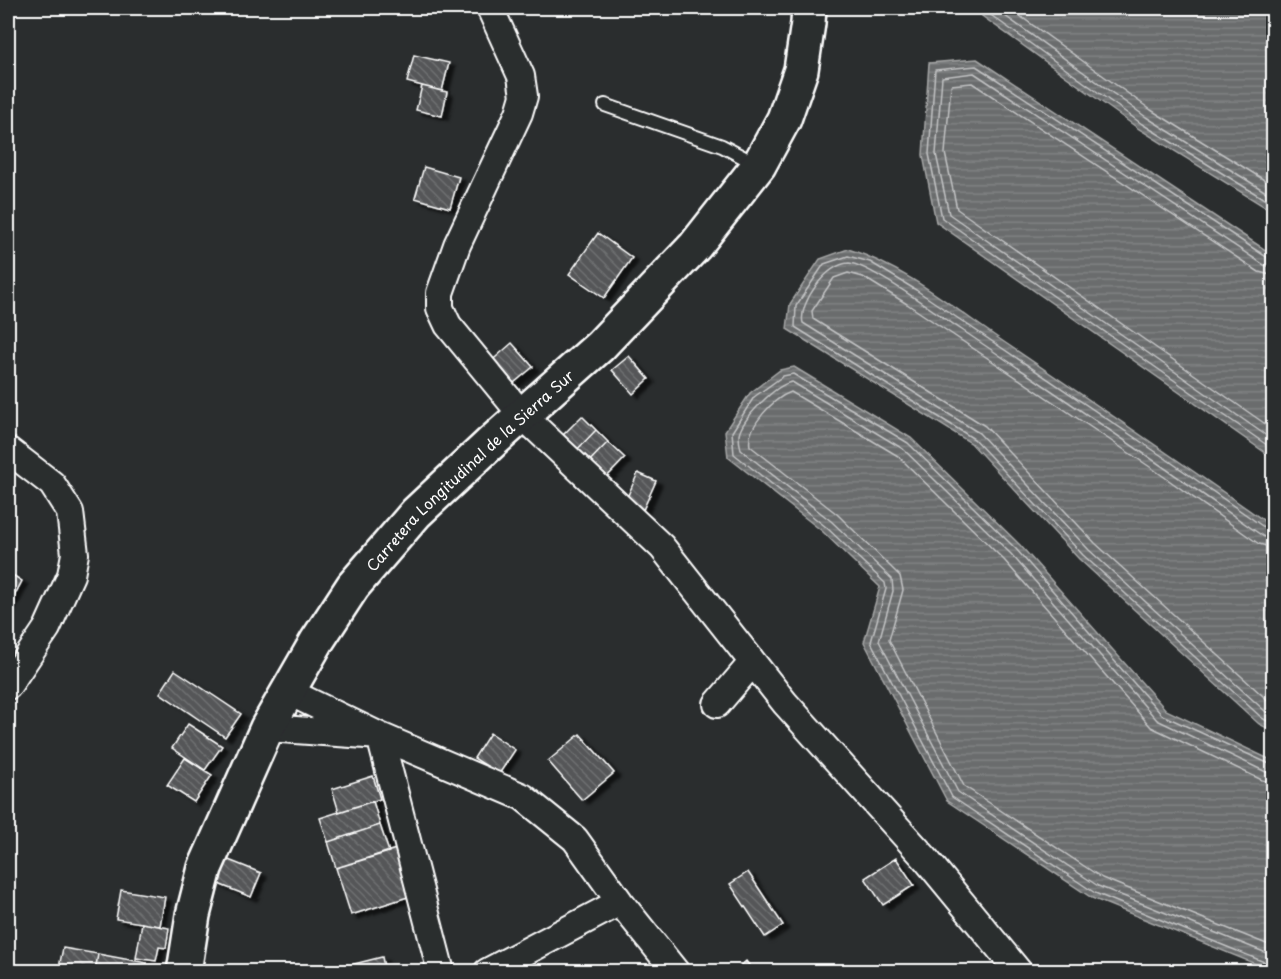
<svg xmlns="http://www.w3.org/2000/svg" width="1281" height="979" viewBox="0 0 1281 979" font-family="'Playpen Sans',sans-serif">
<defs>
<pattern id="water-rules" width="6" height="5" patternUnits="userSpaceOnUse" patternTransform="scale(1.5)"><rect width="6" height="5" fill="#6a6c6d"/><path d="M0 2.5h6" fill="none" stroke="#808283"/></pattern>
<pattern id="building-back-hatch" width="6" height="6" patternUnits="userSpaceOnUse" patternTransform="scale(1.5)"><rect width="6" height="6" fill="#555758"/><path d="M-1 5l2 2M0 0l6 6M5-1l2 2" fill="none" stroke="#6e7071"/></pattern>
<filter id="shadow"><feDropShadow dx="6" dy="4" stdDeviation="1.5" flood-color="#0009"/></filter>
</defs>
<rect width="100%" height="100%" fill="#2a2d2e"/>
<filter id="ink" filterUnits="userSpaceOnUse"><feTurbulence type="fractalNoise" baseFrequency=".0167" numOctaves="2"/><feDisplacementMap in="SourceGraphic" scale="12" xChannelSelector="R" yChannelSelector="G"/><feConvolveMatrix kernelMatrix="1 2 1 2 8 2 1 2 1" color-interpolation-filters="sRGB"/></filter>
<g filter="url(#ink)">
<path fill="url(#water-rules)" stroke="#a6a7a7" stroke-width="1.5" d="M980,8H1273V212L1139,129L982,16Z
M977,59L1273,255V458L936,222L923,155L929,63Z
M848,249C905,267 955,309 1004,342C1094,403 1184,464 1273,527V731L1259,724L1079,559L971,443L787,329L790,304L820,259Z
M794,367L911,438L1020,545L1166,710L1273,761V971L1092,898L947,801L864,642L880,587L822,531L728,457L725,431L750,393L780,370Z"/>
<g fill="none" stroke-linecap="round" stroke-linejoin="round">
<path stroke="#c3c4c5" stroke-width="1.5" d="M986,8L988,13L1142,124L1274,205
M994,8L1146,117L1274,197
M1009,8L1151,110L1274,186
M1274,259L1268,258L976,66L935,70L929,154L942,218L1274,450
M1274,267L1264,265L974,73L942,77L936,154L949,214L1274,441
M1274,276L1259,272L972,83L951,85L945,153L957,209L1274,430
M1274,531L1268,530L1162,456L916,290L870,262L848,256L824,264L796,306L795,327L974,439L1083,555L1262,718L1274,725
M1274,539L1264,537C1164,467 1063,398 962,330C942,317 869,264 849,263C827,263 798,304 803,323L979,433L1089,550L1266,712L1274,716
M1274,548L1259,544L1153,469L907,304L863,277L848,273L834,278L812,311L813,319L985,426L1095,543L1274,706
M1274,766L1162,715L1016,549L908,443L793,374L783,376L754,397L732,432L734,454L826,527L885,583L886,589L871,642L952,797L1095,893L1274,966
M1274,774L1266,772L1157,720L1011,554L903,449L792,382C776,384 742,419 739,435C739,439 740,446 741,450L831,521L892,579L893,591L879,641L958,792L1098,886L1274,956
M1274,783L1262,780L1151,727L1004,560L898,456L791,392C774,398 746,427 750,446L837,514L900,576L903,590L889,640L964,786L1102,878L1274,947"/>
</g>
<path fill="url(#building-back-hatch)" stroke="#fff" stroke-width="1.5" filter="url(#shadow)" d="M414,55L449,63L442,91L407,82Z
M422,86L447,92L442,116L416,110Z
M424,167L459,177L450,208L415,198Z
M598,233L632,258L604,298L569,274Z
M512,343L533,367L509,387L488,364Z
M629,356L649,379L633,394L612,370Z
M582,416L596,430L571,456L556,442Z
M596,430L608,442L583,468L571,456Z
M608,442L625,458L600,484L583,468Z
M638,473L656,481L642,512L624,504Z
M8,572L22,581L9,606H8Z
M175,670L241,714L225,737L160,693Z
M188,724L222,746L205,770L172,748Z
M490,733L515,750L499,774L474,758Z
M580,734L614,773L582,800L548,761Z
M185,758L212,775L194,802L167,785Z
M373,776L380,799L339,812L332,789Z
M373,801L380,825L328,842L320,818Z
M380,825L389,852L336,868L328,842Z
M396,849L411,896L351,915L336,868Z
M896,858L914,885L883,905L865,878Z
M226,859L261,873L251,897L216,883Z
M748,872L783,925L765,937L730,884Z
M121,890L165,897L160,926L116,919Z
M142,923L169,928L166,948L159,947L156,961L136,958Z
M63,948L98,954L95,972H58Z
M98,954L147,963L146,972H95Z
M382,957L385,972H356L354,964Z
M746,961L754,972H733Z"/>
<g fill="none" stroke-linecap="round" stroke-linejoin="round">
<g stroke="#fff" stroke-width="16">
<path id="service" d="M605,105L722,146L758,165"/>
</g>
<g stroke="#fff" stroke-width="30">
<path id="minor" d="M490,8L521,76L524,96L519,113L457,245L440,293V308L448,325L522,415L662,547L785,703L925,858L1019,972
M8,450L52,484L70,512L75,554L71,575L47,628L8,686
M287,691L380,736L523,797L575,839L620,902L676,972
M717,704L752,663
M267,728L380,736L441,972
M487,972L620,902"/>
</g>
<g stroke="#fff" stroke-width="38">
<g id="trunk">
<path id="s1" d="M184,972L193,915L205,868L267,728L317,641L353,586L416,513L493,441L600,346L695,246L759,165L784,119L801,70L808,23L809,8"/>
</g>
</g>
<use href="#service" stroke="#2a2d2e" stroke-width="12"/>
<use href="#minor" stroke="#2a2d2e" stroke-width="26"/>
<use href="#trunk" stroke="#2a2d2e" stroke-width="33"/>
</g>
</g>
<g text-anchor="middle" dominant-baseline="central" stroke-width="5" stroke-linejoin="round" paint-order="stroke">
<g font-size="15" fill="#fff" stroke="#2a2d2e">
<text stroke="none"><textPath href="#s1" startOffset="590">Carretera Longitudinal de la Sierra Sur</textPath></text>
</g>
</g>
<rect width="1281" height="979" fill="none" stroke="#2a2d2e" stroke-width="30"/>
<rect x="15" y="15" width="1251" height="949" fill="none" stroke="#fff" stroke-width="2" filter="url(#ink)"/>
</svg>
